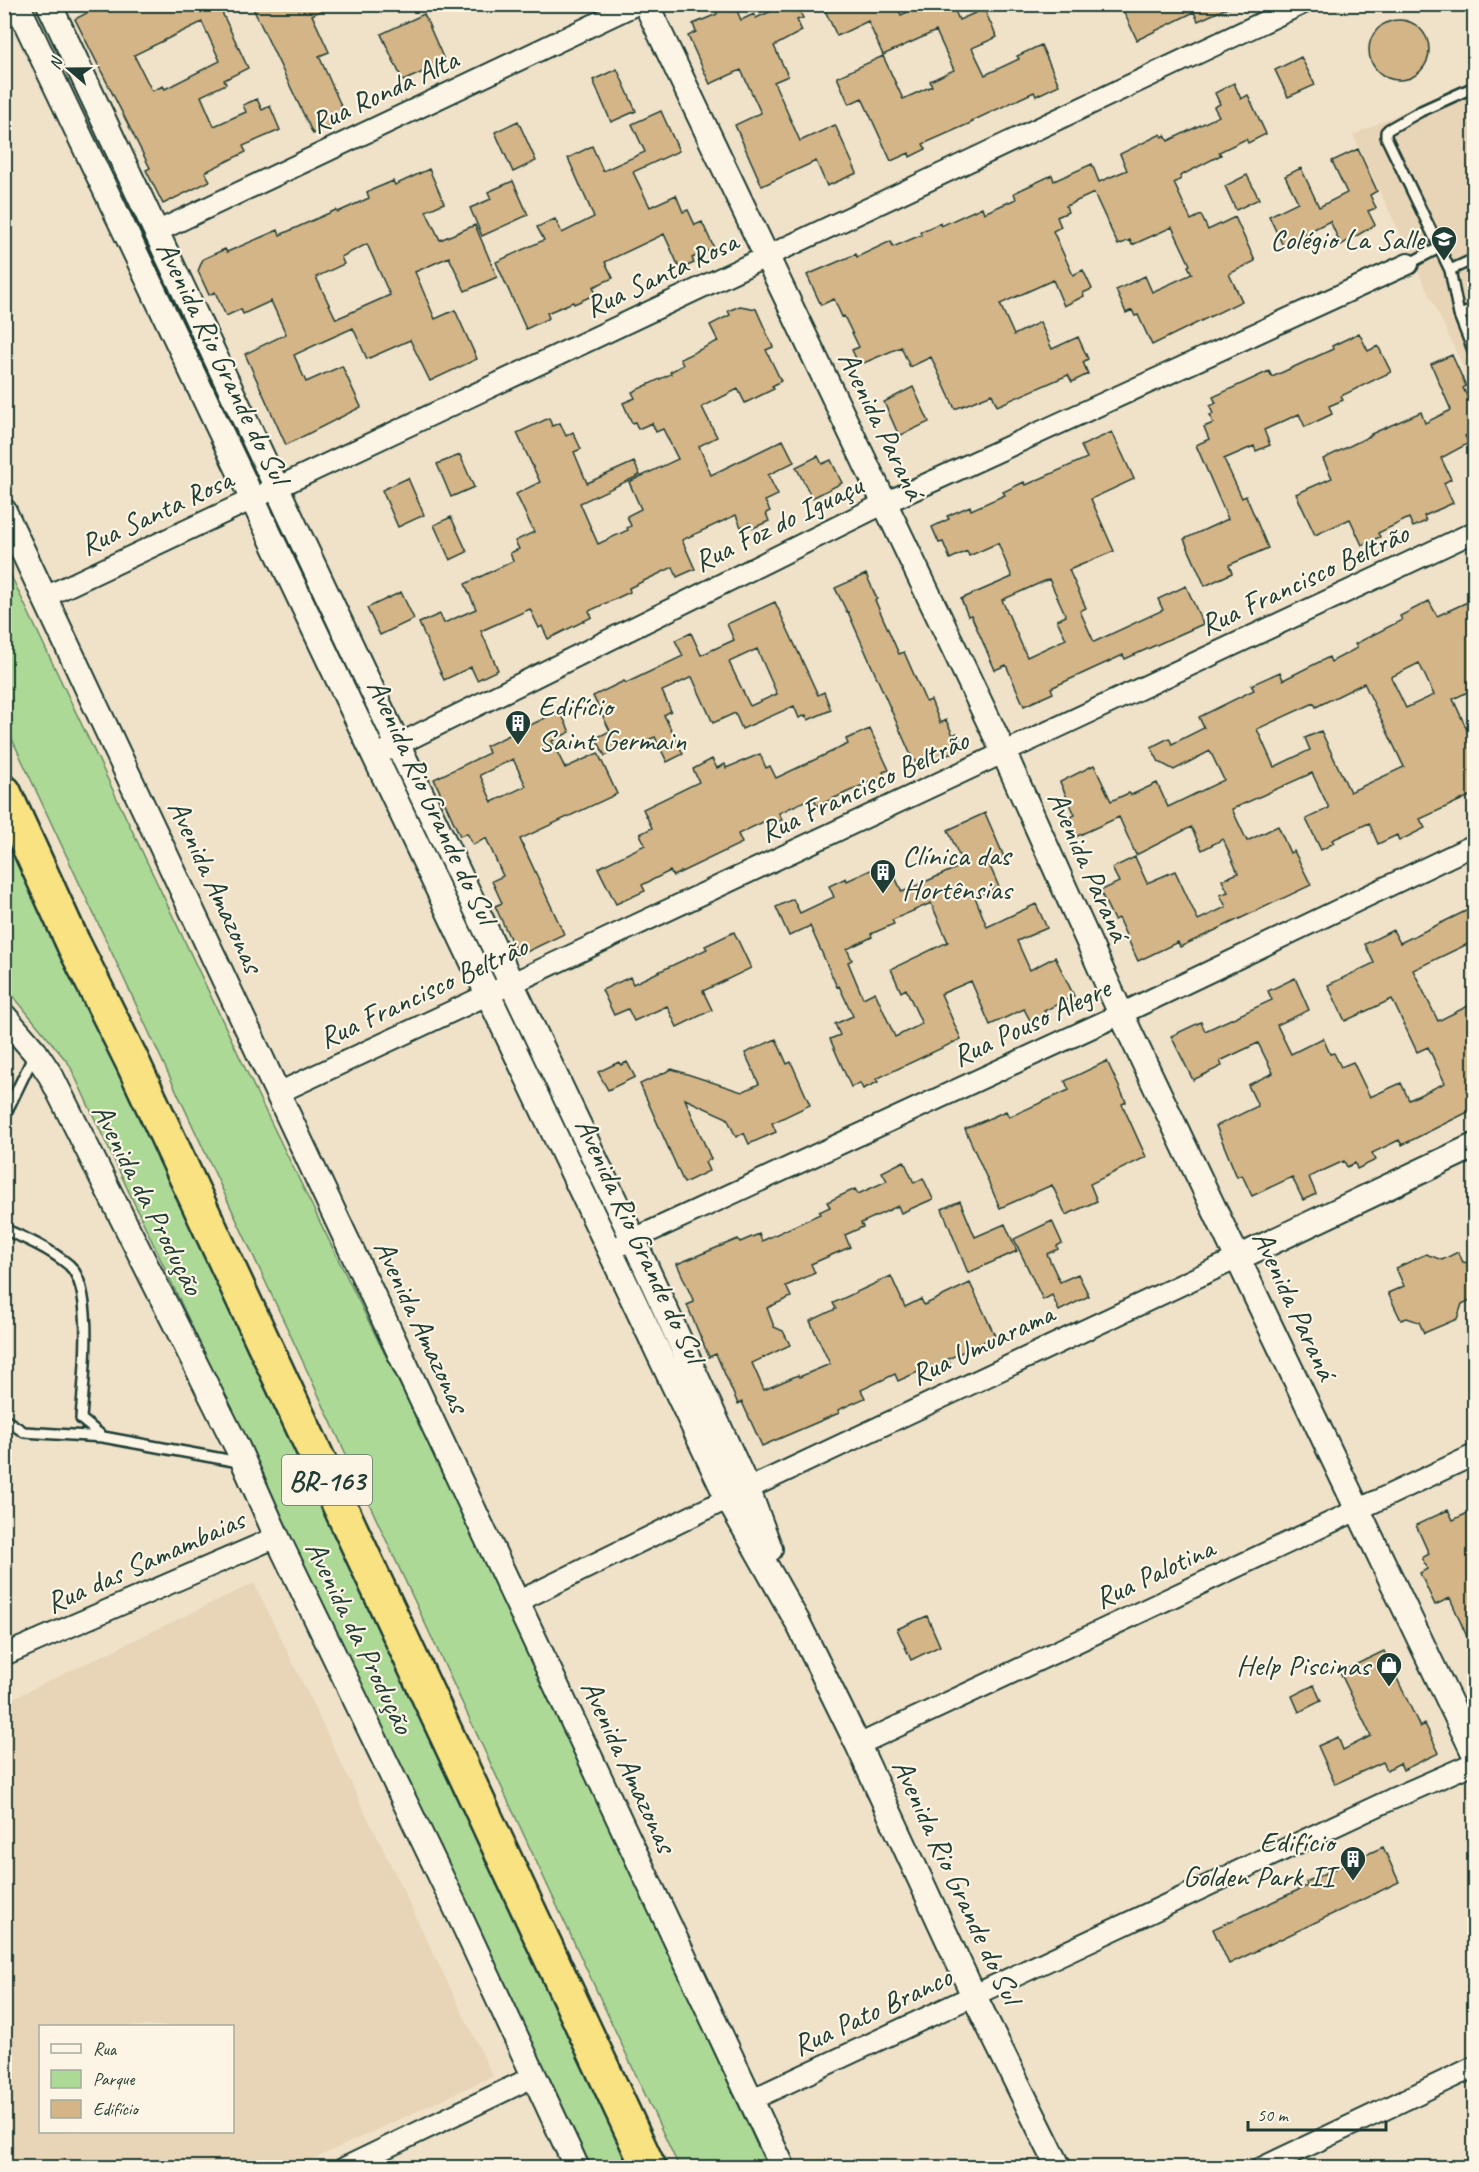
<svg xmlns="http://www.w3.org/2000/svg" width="1479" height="2172" viewBox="0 0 1479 2172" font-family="Caveat,sans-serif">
<rect width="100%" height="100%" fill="#f0e2c9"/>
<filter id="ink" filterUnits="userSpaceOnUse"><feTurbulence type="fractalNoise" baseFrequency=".0167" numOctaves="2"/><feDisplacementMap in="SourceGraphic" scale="12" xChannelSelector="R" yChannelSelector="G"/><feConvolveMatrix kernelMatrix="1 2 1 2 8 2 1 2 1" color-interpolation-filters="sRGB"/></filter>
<g filter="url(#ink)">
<path fill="#e8d4b6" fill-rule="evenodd" d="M1474,79V389L1353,135Z
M254,1583L493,2076L296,2167H5V1702ZM40,2026H232V2132H40Z"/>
<path fill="#add997" stroke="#668b66" stroke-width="1.5" d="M4,561L264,1108L508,1605L767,2167H679L5,724Z
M4,824L636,2167H586L69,1064L5,986Z"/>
<path fill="#d4b588" stroke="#1f3d34" stroke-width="1.5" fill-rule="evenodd" d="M86,4H218L248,68L224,80L226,84L201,96L214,126L246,112L243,105L257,99L262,110L270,106L280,130L243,146L246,152L205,172L210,181L163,204L146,170L150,168L75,19L89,12ZM202,22L220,61L165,89L163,86L152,91L134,55Z
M251,4H334L312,15L329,52L319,56L347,119L313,134Z
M731,4H734L741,20L754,14L756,18L787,4H796L803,18L797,20L802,31L774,46L788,76L774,82L800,141L835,125L857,173L827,186L816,161L762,186L735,125L761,113L741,70L710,84L688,36L696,32L693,24L717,14L716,11Z
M822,4H896L901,15L925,4H952L959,20L984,9L997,37L972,48L985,75L1019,59L1017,56L1041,45L1059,85L1036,96L1034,92L972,121L973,122L923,144L926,149L910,157L909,153L891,161L862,98L849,104L837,77L883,56L903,99L932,86L930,81L954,70L936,31L883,55L868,21L837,36Z
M1120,4H1236L1198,21L1194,12L1137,40Z
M424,14L445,62L403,81L381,34Z
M1369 50a30 30 0 1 1 60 0a30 30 0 1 1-60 0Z
M1301,57L1315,85L1288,97L1275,70Z
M617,69L636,111L611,122L593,80Z
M1234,83L1241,99L1248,95L1266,134L1248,143L1246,139L1219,152L1221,155L1180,176L1181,179L1174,183L1191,220L1201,215L1208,230L1235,217L1255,261L1229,274L1242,301L1152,345L1138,315L1135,316L1132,310L1126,313L1116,290L1145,276L1152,292L1192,274L1188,266L1190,265L1172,227L1132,245L1130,240L1118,245L1094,193L1066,206L1068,212L1057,217L1061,227L1053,231L1073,275L1083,270L1092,289L1083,293L1084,296L1064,306L1053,280L1000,304L1014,335L1040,322L1052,349L1078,337L1088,359L1083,362L1088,374L1072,382L1068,375L997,406L992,394L955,409L931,357L910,367L901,347L859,365L852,350L859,347L844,316L842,317L834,299L821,305L807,275L856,254L857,257L891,241L893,247L921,235L920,232L940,223L941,226L982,207L984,213L1016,199L1014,193L1052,175L1054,181L1092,164L1099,182L1127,170L1120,154L1161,134L1162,137L1165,135L1168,141L1219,116L1214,107L1220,104L1215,93Z
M661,111L679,151L633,172L650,207L676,195L683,212L688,210L695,225L702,222L714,248L692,258L694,263L680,269L664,234L605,262L613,278L593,287L596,294L574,304L573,302L547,313L549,318L526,329L496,262L544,240L537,227L555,219L562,233L594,217L568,158L592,146L603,171L645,152L632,124Z
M518,121L536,161L513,172L495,132Z
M1358,149L1377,191L1370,195L1376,208L1368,211L1375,225L1341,245L1330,221L1296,238L1298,241L1284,248L1269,216L1298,202L1285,176L1301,168L1319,207L1347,193L1332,161Z
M429,169L444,203L426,211L440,240L475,225L497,277L465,291L449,257L415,272L435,319L455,310L477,359L430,381L410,340L367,359L353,328L324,341L294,355L306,382L342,366L361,407L286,445L245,354L286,334L271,301L243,314L241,309L226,316L215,292L209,295L198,271L203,259L225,249L227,252L278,230L280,235L336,210L338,212L369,198L367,192L393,181L395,185ZM367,244L390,295L336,319L316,277L344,264L341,257Z
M1247,175L1259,199L1236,210L1225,186Z
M513,181L528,215L482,236L470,208L491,199L488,192Z
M740,306L756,309L773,347L766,350L781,381L772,386L774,389L745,403L738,389L702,407L717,437L699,446L711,475L783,440L794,462L768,475L778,495L765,501L770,511L766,513L769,521L753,528L750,523L741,527L736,515L682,540L695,569L677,577L673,567L629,588L630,592L589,611L592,617L548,639L542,626L539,628L530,609L481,631L498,670L477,680L471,667L444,680L419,623L440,614L444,623L476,609L465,584L513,561L510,553L519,549L515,541L534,532L516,494L540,482L517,433L549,418L552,426L560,423L566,436L573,432L581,449L574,452L587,483L634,462L640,475L580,503L598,544L628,530L627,528L631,526L627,516L641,509L629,482L678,459L663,429L656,432L652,423L638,429L635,422L632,423L623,403L635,398L632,392L671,374L670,372L683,365L680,359L718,341L710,325L730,315L728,311Z
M1359,333L1368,351L1378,346L1391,372L1341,396L1343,400L1329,406L1332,414L1305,427L1299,414L1264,430L1270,445L1256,451L1254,446L1224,459L1242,498L1246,496L1268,548L1229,565L1232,573L1205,586L1184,539L1228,519L1196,445L1209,439L1204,427L1213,423L1210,415L1213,414L1210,406L1216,403L1213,397L1269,371L1272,377L1333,349L1332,346Z
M1452,355L1466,386L1463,388L1474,410V431L1465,436L1469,443L1441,458L1451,479L1444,483L1453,503L1424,516L1426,521L1413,527L1409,518L1378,533L1380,537L1362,545L1350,519L1315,535L1296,494L1332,478L1323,459L1372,435L1371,434L1421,412L1425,423L1451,410L1431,364Z
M913,387L929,422L899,436L884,402Z
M1112,432L1134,479L1091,499L1114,551L1069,570L1086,608L1080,611L1094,642L1163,610L1158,599L1186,586L1203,624L1125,659L1123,655L1051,688L1053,693L1024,706L1006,665L995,670L971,615L968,616L961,599L1012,577L998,543L969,556L967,551L950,559L943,542L939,543L932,527L949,519L947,516L970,506L971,510L1005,495L1003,492L1024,482L1026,485L1087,458L1081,446ZM1049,579L1066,616L1057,620L1066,639L1027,657L1002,600Z
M460,455L474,487L451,497L437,464Z
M818,456L822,464L831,460L842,483L812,498L796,467Z
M408,478L424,515L398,527L382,490Z
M451,517L467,552L450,560L434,525Z
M866,574L877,599L875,600L899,654L904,652L926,702L931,700L940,723L946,720L953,735L957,733L963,748L918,768L914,759L913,760L848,612H847L835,588Z
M401,592L414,619L380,635L367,608Z
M1474,599V689L1453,699L1474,745V794L1420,819L1425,828L1399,841L1397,835L1378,844L1369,823L1332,840L1334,843L1321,850L1306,819L1329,808L1312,773L1232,809L1247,841L1278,826L1290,853L1294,851L1311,885L1180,947L1178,942L1138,961L1118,918L1114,920L1100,891L1119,882L1112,868L1135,857L1147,883L1175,871L1198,920L1226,907L1220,895L1228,892L1222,880L1238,873L1223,839L1202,850L1191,827L1136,855L1119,817L1071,839L1063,821L1075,815L1060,782L1094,765L1111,801L1129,793L1131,795L1157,783L1168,807L1224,780L1210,751L1174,770L1159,762L1151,747L1169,738L1172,744L1204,728L1199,717L1254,690L1251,685L1280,672L1283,680L1329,657L1331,662L1357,648L1355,644L1402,620L1400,616L1429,601L1437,616ZM1419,663L1434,695L1406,708L1391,677ZM1364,683L1404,767L1350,792L1321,731L1305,738L1310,750L1274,767L1257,729L1314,703L1316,707Z
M775,602L818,695L824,692L831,710L808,720L806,715L799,718L794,706L742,729L735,713L713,723L692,677L662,691L671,711L664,715L683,754L667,762L655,737L638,744L637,741L605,756L596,738L610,731L593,696L624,681L626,683L683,656L675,640L691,633L701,655L734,640L727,624ZM757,649L777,694L750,706L729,662Z
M560,711L570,732L552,741L565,768L598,753L617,794L520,839L564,934L518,956L495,906L502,903L492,881L503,876L486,838L473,845L467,833L460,836L434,779L489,753L486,746ZM513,759L526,786L492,802L480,775Z
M870,729L889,770L883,772L885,776L865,784L817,806L813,797L779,813L782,820L767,827L765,821L738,834L742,843L673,876L670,871L642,885L645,891L616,904L598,868L645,845L640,834L652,828L643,809L699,782L693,769L712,759L717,768L725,764L726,768L760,754L766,768L770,766L776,778L848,744L846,739Z
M985,813L1004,857L989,864L999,887L975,897L987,927L1036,904L1047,928L1017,941L1030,970L1055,957L1074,996L1044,1011L1047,1016L1032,1024L1024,1009L990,1025L971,981L941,994L961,1039L876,1079L878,1082L863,1089L860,1083L851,1087L830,1039L840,1035L835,1024L853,1016L839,986L837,987L810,926L789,936L776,907L793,899L800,913L834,897L829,886L846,878L847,881L888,862L902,892L963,865L948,830ZM931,903L948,942L891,969L901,992L906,989L922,1024L895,1037L875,992L863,998L848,962L852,960L847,949L872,937L871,934L894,924L892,920Z
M1474,907V941L1413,970L1438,1021L1474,1003V1109L1402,1145L1399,1140L1372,1153L1376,1160L1357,1169L1355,1163L1347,1167L1344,1161L1309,1177L1316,1194L1303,1200L1292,1177L1252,1196L1242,1175L1237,1177L1216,1126L1258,1106L1248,1085L1273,1073L1258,1043L1220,1061L1222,1066L1193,1080L1171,1036L1201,1022L1205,1031L1272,1000L1268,991L1295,978L1309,1010L1277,1025L1291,1054L1323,1038L1330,1054L1334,1053L1341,1067L1353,1062L1370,1097L1401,1083L1409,1100L1445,1083L1428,1047L1417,1052L1392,999L1345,1021L1328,985L1374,963L1365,944L1393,930L1400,943Z
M734,932L751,968L703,991L712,1010L677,1027L667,1006L634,1021L628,1009L614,1015L602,990L630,977L633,984L707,949L705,946Z
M776,1039L787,1064L791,1062L810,1105L772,1123L776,1132L749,1144L744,1133L736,1137L727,1118L685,1099L711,1159L705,1162L709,1171L684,1183L640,1084L672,1069L742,1092L759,1084L745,1053Z
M1107,1061L1126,1102L1122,1104L1146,1157L1090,1184L1097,1201L1066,1215L1052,1185L1000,1208L965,1129L1006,1111L1009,1117L1069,1090L1065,1081Z
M619,1062L621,1065L627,1062L635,1077L608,1090L598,1072Z
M904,1161L914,1183L923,1178L933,1199L901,1213L898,1206L861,1223L863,1227L845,1235L850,1247L811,1264L815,1273L786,1286L791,1297L767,1308L774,1327L783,1331L790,1345L752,1363L764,1390L798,1375L799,1377L830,1364L810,1321L836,1309L833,1303L891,1276L905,1307L921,1299L924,1305L970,1283L995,1336L948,1359L950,1363L934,1371L931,1366L898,1381L895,1374L861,1390L865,1398L838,1410L839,1413L762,1446L742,1402L738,1404L716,1354L709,1357L687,1305L694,1302L677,1264L738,1239L740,1242L759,1234L762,1241L820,1214L819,1212L830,1207L827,1202L855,1189L858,1194L887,1181L882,1172Z
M960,1201L975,1237L1005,1224L1017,1251L968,1273L942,1209Z
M1052,1221L1062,1243L1057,1246L1058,1249L1047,1254L1060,1282L1078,1274L1089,1296L1059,1311L1052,1295L1043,1300L1014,1239Z
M1458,1252L1463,1262L1468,1263L1474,1277V1298L1462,1304L1457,1319L1424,1333L1419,1322L1407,1318L1401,1320L1388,1293L1404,1286L1396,1268L1426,1254L1442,1260Z
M1448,1510L1453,1520L1474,1510V1653L1450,1598L1435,1605L1420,1573L1427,1569L1422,1558L1429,1554L1416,1525Z
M927,1616L940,1646L911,1660L897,1629Z
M1384,1651L1420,1727L1425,1724L1439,1753L1403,1770L1400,1763L1387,1770L1383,1762L1335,1784L1318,1746L1338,1737L1343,1750L1371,1736L1340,1672Z
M1314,1685L1321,1701L1299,1712L1292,1696Z
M1383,1847L1399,1882L1229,1964L1213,1929L1307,1886L1306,1882Z"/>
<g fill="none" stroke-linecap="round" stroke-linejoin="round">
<g stroke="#1f3d34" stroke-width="14">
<path id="service" d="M1474,87L1421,111L1389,129L1386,132V137L1450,270L1459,315L1474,353
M1408,264L1439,248
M1450,270L1474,259
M1459,315L1474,310
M4,1117L34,1055
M4,1229C27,1239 50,1249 69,1265C96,1290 83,1384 81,1419L103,1437L239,1462
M4,1419L24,1432L103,1437"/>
</g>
<g stroke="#1f3d34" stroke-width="24">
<path id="minor" d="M156,232L637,4
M45,597L1302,4
M375,756L885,503L1408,264
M278,1093L1474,532
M610,1250L1121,1014L1474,845
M517,1602L737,1494L1238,1258
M4,1655L277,1537
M858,1745L1474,1455
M751,2100L1392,1799L1474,1763
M344,2168L535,2076
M1261,2168L1474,2067"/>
</g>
<g stroke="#1f3d34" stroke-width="28">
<path id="tertiary" d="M17,4L728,1499L797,1621L858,1745L974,1996L1059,2168
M49,4L398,745L633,1239L748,1490L770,1549
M646,4L1004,753L1121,1014L1474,1753
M4,511L783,2168
M4,1016L35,1052L51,1076L237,1447L277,1537L456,1908L577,2168
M1238,1258L1474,1146"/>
</g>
<g stroke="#1f3d34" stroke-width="38">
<path id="trunk" d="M4,792L73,943L132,1061L649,2168"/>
</g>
<use href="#service" stroke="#fcf5e5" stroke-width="9"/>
<use href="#minor" stroke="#fcf5e5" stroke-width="20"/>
<use href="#tertiary" stroke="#fcf5e5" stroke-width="24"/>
<use href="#trunk" stroke="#f8e281" stroke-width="33"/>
</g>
</g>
<defs>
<g id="school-pin" transform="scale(1.35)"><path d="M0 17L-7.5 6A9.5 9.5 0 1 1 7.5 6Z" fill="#1f3d34" stroke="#fcf5e5"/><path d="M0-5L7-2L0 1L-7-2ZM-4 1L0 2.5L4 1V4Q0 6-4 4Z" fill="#fff"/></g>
<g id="building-pin" transform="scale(1.35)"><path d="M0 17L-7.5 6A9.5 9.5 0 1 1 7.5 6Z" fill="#1f3d34" stroke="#fcf5e5"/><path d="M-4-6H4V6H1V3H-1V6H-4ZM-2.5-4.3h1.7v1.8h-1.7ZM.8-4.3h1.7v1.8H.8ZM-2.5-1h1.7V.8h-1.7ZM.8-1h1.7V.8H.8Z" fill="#fff"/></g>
<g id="shop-pin" transform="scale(1.35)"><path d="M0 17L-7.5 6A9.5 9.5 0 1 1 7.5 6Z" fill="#1f3d34" stroke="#fcf5e5"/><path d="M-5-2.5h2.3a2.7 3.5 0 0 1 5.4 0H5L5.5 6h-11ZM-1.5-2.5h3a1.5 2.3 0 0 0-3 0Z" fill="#fff"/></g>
</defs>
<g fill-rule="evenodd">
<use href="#school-pin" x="1444" y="239"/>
<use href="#building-pin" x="518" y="723"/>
<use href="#building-pin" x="883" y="872"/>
<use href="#shop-pin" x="1389" y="1665"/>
<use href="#building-pin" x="1353" y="1859"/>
</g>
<g text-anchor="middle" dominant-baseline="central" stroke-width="4.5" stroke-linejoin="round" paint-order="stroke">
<rect fill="#fcf5e5" stroke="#617469" stroke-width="1.5" x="282" y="1455" width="90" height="50" rx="4.5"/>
<g font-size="28" font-weight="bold" fill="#1f3d34">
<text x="327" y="1480">BR-163</text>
</g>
<g font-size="30" fill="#1f3d34" stroke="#fcf5e5">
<text transform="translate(384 91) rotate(-25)">Rua Ronda Alta</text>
<text transform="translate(661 274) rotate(-25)">Rua Santa Rosa</text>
<text transform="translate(223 362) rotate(64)">Avenida Rio Grande do Sul</text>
<text transform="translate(882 425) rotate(64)">Avenida Paraná</text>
<text transform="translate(156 512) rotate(-25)">Rua Santa Rosa</text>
<text transform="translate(778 523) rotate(-26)">Rua Foz do Iguaçu</text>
<text transform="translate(1304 579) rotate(-25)">Rua Francisco Beltrão</text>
<text transform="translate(864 786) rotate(-25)">Rua Francisco Beltrão</text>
<text transform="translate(432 801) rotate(65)">Avenida Rio Grande do Sul</text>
<text transform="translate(1089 866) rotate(66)">Avenida Paraná</text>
<text transform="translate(216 886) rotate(65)">Avenida Amazonas</text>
<text transform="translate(423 992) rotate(-25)">Rua Francisco Beltrão</text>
<text transform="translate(1031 1022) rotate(-25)">Rua Pouso Alegre</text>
<text transform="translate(148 1199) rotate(63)">Avenida da Produção</text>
<text transform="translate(640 1240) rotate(65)">Avenida Rio Grande do Sul</text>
<text transform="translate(1295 1305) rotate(65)">Avenida Paraná</text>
<text transform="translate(422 1326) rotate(65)">Avenida Amazonas</text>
<text transform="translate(982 1344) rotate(-25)">Rua Umuarama</text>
<text transform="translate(145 1561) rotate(-24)">Rua das Samambaias</text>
<text transform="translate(1154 1573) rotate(-25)">Rua Palotina</text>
<text transform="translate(360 1637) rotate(64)">Avenida da Produção</text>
<text transform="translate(629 1766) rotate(65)">Avenida Amazonas</text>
<text transform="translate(957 1881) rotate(65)">Avenida Rio Grande do Sul</text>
<text transform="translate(872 2011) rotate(-25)">Rua Pato Branco</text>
</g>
<g font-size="30" fill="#1f3d34" stroke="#fcf5e5" text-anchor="end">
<text x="1424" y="239">Colégio La Salle</text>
<text x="538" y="706" text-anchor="start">Edifício<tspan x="538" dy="34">Saint Germain</tspan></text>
<text x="902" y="855" text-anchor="start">Clínica das<tspan x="902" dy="34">Hortênsias</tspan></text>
<text x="1370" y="1665">Help Piscinas</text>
<text x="1334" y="1842">Edifício<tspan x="1334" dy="34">Golden Park II</tspan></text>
</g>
</g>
<rect width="1479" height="2172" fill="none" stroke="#fcf5e5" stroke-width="24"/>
<rect x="12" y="12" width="1455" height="2148" fill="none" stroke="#1f3d34" stroke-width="2" filter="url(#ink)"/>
<rect x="39" y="2025" width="195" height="108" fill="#fcf5e5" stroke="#a4ab9e" stroke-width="1.5"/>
<rect x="51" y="2044" width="30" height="9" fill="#fcf5e5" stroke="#a4ab9e" stroke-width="1.5"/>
<text x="93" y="2055" font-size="18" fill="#1f3d34">Rua</text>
<rect x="51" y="2070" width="30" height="18" fill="#add997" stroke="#a4ab9e" stroke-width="1.5"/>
<text x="93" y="2085" font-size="18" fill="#1f3d34">Parque</text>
<rect x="51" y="2100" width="30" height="18" fill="#d4b588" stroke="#a4ab9e" stroke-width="1.5"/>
<text x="93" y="2115" font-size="18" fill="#1f3d34">Edifício</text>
<g transform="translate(69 69) rotate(290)" stroke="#fcf5e5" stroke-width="4.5" paint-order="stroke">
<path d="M0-4.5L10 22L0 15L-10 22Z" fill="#1f3d34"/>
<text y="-9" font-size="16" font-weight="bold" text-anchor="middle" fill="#1f3d34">N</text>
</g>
<path d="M1248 2121v9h138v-9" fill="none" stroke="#1f3d34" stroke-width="3"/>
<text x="1257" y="2121" font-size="18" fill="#1f3d34" stroke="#fcf5e5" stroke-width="4.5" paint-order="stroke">50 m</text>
</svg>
